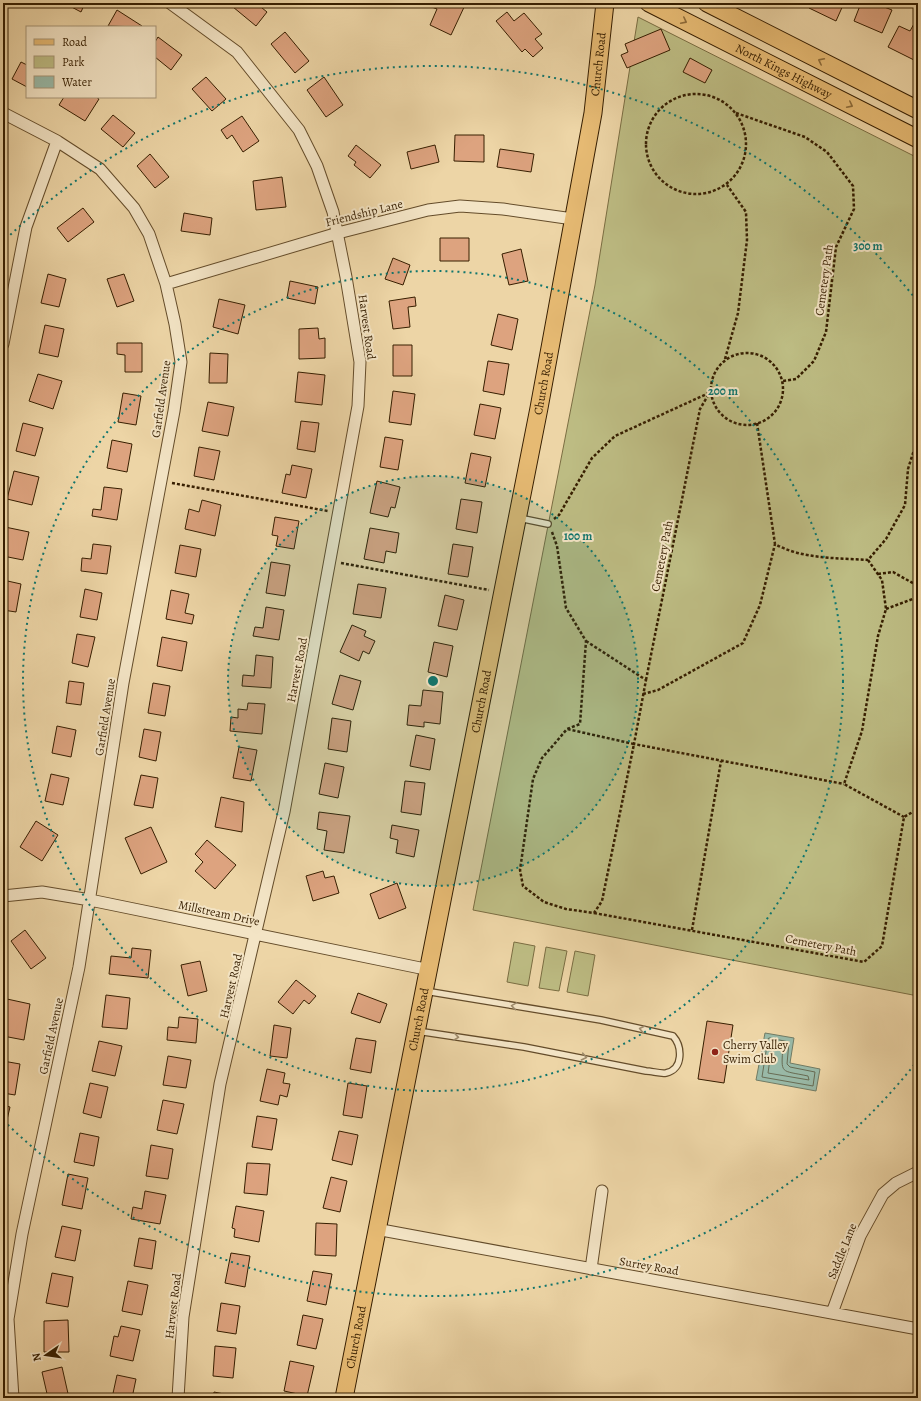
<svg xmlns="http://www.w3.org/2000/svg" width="921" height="1401" viewBox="0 0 921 1401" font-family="Alegreya,serif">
<rect width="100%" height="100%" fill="#edd5a6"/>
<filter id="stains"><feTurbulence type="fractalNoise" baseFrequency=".005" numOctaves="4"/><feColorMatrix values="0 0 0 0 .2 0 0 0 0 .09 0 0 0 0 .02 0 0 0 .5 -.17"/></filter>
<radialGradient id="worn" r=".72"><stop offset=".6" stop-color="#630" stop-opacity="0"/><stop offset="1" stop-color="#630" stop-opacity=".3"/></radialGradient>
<path fill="#bdbc83" stroke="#7a6d42" d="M638,17L918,158V996L473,910L595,285Z
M514,942L535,946L528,986L507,982Z
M546,947L567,951L559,991L539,988Z
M575,951L595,955L588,996L567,992Z"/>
<path fill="#99b9a7" stroke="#717b64" d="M765,1033L794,1038L790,1063L820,1069L816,1091L756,1080Z"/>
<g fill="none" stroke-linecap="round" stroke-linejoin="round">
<path stroke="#686c54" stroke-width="1" d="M770,1038L789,1042L787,1064L790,1067L815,1072L813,1086L762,1077L768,1039Z
M774,1044L783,1046C781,1075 780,1070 808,1076L809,1080L768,1073L772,1045Z"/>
</g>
<path fill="#dda37f" stroke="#361e00" d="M64,3H85L81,12Z
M236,3H256L267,12L256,26L233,7Z
M430,3H466L451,35L430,25L437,9L429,6Z
M811,3H844L836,21L809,8Z
M861,3H874L892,10L882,33L854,21Z
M117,10L142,26L141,27L108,26Z
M507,12L514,21L524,13L542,34L535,39L543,48L533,57L525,49L522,52L496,21Z
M915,22L918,24V53L914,60L888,47L899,26L910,31Z
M661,29L670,50L627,68L621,55L628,52L625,44Z
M285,32L309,61L295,73L271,44Z
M158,37L182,55L171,70L155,57V42Z
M690,58L712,70L705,83L683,72Z
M21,62L27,65V87L12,79Z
M206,77L226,99L212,111L192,89Z
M324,77L343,105L326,117L307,90Z
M64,97H96L99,99L85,121L59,105Z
M113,115L135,133L123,147L101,129Z
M242,116L259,141L243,152L232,135L227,139L221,130Z
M455,135H484V162L454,161Z
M356,145L381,165L370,178L354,165L356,162L348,156Z
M435,145L439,162L411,169L407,152Z
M500,149L534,154L531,172L497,167Z
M150,154L169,177L155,188L137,166Z
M282,177L286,207L256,210L253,181Z
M83,208L94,222L68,242L57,228Z
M184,213L212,218L210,235L181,231Z
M440,238H469V261H440Z
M521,249L528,281L509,285L502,254Z
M393,258L410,265L403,285L385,279Z
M48,274L66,279L59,307L41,303Z
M124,274L134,301L117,307L107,279Z
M290,281L318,287L315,304L287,298Z
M415,297L416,306L408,307L410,327L393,329L389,301Z
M219,299L245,305L238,334L213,327Z
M498,314L518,319L512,350L491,345Z
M45,325L64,329L58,357L39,353Z
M318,328L319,339L325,338V358L299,359V329Z
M117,343H142V372H125V355L117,354Z
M393,345H412V376H393Z
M210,353L228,354L227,383H209Z
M488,361L509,364L504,395L483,391Z
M298,372L325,375L322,405L295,402Z
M38,374L62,381L53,409L29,401Z
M393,391L415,394L411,425L389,422Z
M123,393L141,396L136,425L118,422Z
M208,402L234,407L228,436L202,431Z
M480,404L501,408L495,439L474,435Z
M301,421L319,423L315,452L297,449Z
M23,423L43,428L35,456L16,451Z
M385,437L403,440L398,470L380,467Z
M112,440L132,444L127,472L107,468Z
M199,447L220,451L214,480L194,476Z
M471,453L491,457L485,487L465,483Z
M292,465L312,469L306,498L282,493L286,474L290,475Z
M14,471L39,477L32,505L7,499Z
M377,481L400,487L395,508L391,507L388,517L370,513Z
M104,487L122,489L117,520L92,516L93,509L101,510Z
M461,499L482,502L477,533L456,529Z
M202,500L221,505L215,536L185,529L189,509L199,512Z
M275,517L299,521L294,549L276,546L278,536L272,535Z
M5,527L29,532L23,560L3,556Z
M370,528L399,533L396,553L386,551L384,563L364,559Z
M93,544L111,546L107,574L81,571L82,558L91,559Z
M453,544L473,547L468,577L448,574Z
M180,545L201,549L196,577L175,573Z
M271,562L290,565L285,596L266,593Z
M3,580L21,584L16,612L3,610Z
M358,584L386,588L381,618L353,614Z
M85,589L102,593L97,620L80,617Z
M171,590L189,594L185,613L194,615L192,624L166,619Z
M445,595L464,600L457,630L438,626Z
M266,607L284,610L279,640L253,636L255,627L263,628Z
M352,625L366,631L364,636L375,641L369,654L363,651L359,661L340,652Z
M77,634L95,637L88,667L72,663Z
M3,637L6,638L3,649Z
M162,637L187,642L182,671L157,666Z
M434,642L453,646L447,677L428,672Z
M256,655L273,657L271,688L242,686L243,675L254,676Z
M340,675L361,681L353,710L332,704Z
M69,681L84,683L81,705L66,703Z
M153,683L170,686L165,716L148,713Z
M423,690L443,692L440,724L424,722V727L407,725L409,705L421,706Z
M248,703L265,704L262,734L230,731L231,717L238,718V709L247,710Z
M332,718L351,721L347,752L328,749Z
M57,726L76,730L71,757L52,753Z
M144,729L161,732L156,761L139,757Z
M416,735L435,739L430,770L410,766Z
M239,747L257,750L251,781L233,778Z
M325,763L344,767L338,798L319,794Z
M51,774L69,778L63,805L45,801Z
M141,775L158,778L153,808L134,805Z
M405,781L425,783L421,815L401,812Z
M221,797L244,802L242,832L215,827Z
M319,812L350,816L344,853L324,850L327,831L317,829Z
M36,821L58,835L42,861L20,847Z
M392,825L419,830L414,857L396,853L398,840L390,838Z
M151,827L167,862L141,874L125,838Z
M207,840L236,865L215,889L195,871L203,862L195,854Z
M323,871L325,878L334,876L339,893L313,901L306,876Z
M397,883L406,908L379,919L370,894Z
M25,930L46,958L31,969L11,941Z
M132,948L151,950L148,978L109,974L111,956L131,958Z
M200,961L207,991L188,996L181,965Z
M296,980L316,996L309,1004L304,1000L293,1014L278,1002Z
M358,993L387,1004L380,1023L351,1013Z
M106,995L130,998L127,1029L102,1027Z
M7,999L30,1004L24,1040L3,1036V1022Z
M179,1017L198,1019L196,1043L167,1040L168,1027L178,1028Z
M707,1021L733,1025L724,1083L698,1079Z
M274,1025L291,1028L287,1058L270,1056Z
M356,1038L376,1041L371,1073L350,1069Z
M99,1041L122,1046L115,1076L92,1071Z
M168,1056L191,1060L186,1088L163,1085Z
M3,1061L20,1064L15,1095L3,1093Z
M267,1069L285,1073L283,1083L290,1084L287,1097L280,1095L278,1105L260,1101Z
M90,1083L108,1087L101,1118L83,1113Z
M348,1083L367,1086L362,1118L343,1115Z
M163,1100L184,1104L177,1134L157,1130Z
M3,1105L10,1107L3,1137Z
M257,1116L277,1119L272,1150L252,1147Z
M339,1131L358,1135L352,1165L332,1160Z
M80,1133L99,1137L94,1166L74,1162Z
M151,1145L173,1149L168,1179L146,1176Z
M247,1163L270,1164L267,1195L244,1193Z
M68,1174L88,1178L82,1209L62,1205Z
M331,1177L347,1181L340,1212L323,1208Z
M145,1191L166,1195L160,1224L131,1219L133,1207L142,1209Z
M236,1206L264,1211L259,1242L234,1237L235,1229L232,1228Z
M316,1223L337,1224L336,1256L315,1255Z
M62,1226L81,1230L75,1261L55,1257Z
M139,1238L156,1241L152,1269L134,1266Z
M231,1253L250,1256L245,1287L225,1283Z
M313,1271L332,1274L326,1305L307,1301Z
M52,1273L73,1277L68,1307L46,1303Z
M128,1281L148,1285L142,1315L122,1311Z
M221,1303L240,1306L236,1334L217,1331Z
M303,1315L323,1319L316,1349L297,1345Z
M68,1320L69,1352H44V1321Z
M121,1326L140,1330L133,1361L110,1356L114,1336L118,1337Z
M215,1346L236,1348L233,1378L213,1376Z
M290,1361L314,1366L307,1396L284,1391Z
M62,1367L69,1398H48L42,1372Z
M117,1375L136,1379L132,1398H112Z
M214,1392L234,1396L233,1398H213Z"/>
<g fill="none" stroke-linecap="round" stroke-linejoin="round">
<g stroke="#644c2a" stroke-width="8">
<path id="service" d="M519,518L548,524
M417,1031L524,1047L646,1071C652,1071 660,1074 666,1073C684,1069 682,1046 673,1036L601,1020L425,991"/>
</g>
<g stroke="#644c2a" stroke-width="13">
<path id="minor" d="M170,3L237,52L299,130L317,166L333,212L346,277L360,362L358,406L284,812L220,1084L183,1317L178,1398
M3,113L57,141L100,169L134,208L149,234L166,284L175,324L181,362L174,411L123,683L79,967L22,1234L8,1319L13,1398
M166,284L338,233L428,210L460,206L503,209L573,219
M3,344L26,227L57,141
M3,896L42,892L90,900L430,970
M376,1229L918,1329
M591,1269L602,1191
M832,1313L860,1236L883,1194L896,1183L918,1172"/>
</g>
<g stroke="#361e00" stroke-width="19">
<g id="primary">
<path id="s1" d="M649,3L918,139"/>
<path d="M707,3L918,110"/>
<path id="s2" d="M344,1398L539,408L593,113L605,3"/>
</g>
</g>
<path stroke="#361e00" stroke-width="2.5" stroke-dasharray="3 2" stroke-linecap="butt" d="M646 144a50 50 0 1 1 100 0a50 50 0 1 1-100 0Z
M736,113L805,137L827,152L853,186L854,209L836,247L826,332L814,361L796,379L783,381
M711 389a36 36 0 1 1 72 0a36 36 0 1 1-72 0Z
M725,359L738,313L747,240L746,212L727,185
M757,423L775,544C801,559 838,558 868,560L886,539L905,505L908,469L913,453L918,454
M172,483L328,511
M554,519L559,515L592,458L615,436L711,392
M552,532L557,546L566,608L586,641L580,724L567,729L556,742L542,758L533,779L520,870L523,886L544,902L566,909L594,913L602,901L634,744L567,729
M868,560L882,580L886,609L878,636L862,731L844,784L904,817
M341,563L489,590
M878,574L893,572L918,586
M886,609L918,597
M586,641L646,680L634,744L844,784
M646,680L700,409L710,392
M643,694L658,690L743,643L760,605L775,544
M594,913L864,962L882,946L904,817L918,809
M692,930L721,761"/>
<use href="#service" stroke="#f3e4c5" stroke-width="5.5"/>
<use href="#minor" stroke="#f3e4c5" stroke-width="11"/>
<use href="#primary" stroke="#e6ba73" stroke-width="17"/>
</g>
<defs><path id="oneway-chevron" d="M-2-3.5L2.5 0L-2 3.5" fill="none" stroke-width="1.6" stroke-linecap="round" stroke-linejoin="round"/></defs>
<g stroke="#8e6c3a">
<use href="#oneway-chevron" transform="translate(684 21) rotate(27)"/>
<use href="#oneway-chevron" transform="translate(821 61) rotate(-153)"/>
<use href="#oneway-chevron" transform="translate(850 105) rotate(27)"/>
</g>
<g stroke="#9e8b6c">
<use href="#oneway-chevron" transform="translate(514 1006) rotate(-171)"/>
<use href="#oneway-chevron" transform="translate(642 1029) rotate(-167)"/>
<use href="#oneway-chevron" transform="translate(456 1037) rotate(8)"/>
<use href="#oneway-chevron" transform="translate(584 1057) rotate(12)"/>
</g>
<circle cx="433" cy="681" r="205" fill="#0f766e" fill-opacity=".12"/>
<g fill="none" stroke="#0f766e" stroke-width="2" stroke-dasharray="2 4">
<circle cx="433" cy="681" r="205"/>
<circle cx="433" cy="681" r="410"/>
<path d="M918 1060A615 615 0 0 1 6 1123M6 239A615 615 0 0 1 918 302"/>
</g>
<circle fill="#8f2418" stroke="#f3e4c5" stroke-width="1.5" cx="715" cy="1052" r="4"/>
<g text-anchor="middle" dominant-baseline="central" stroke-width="4" stroke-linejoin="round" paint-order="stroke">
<g font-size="12" fill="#361e00" stroke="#f3e4c5">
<text stroke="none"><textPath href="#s2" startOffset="1358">Church Road</textPath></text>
<text stroke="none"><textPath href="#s1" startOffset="151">North Kings Highway</textPath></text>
<text transform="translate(364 213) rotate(-14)">Friendship Lane</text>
<text transform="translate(824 280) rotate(-82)">Cemetery Path</text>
<text transform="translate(367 327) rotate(82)">Harvest Road</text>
<text stroke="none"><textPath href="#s2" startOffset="1034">Church Road</textPath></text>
<text transform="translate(161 399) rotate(-82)">Garfield Avenue</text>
<text transform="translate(662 556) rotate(-79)">Cemetery Path</text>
<text transform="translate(297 670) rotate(-79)">Harvest Road</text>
<text stroke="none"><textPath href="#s2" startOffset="710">Church Road</textPath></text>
<text transform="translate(105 717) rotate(-81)">Garfield Avenue</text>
<text transform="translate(219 913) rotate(12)">Millstream Drive</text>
<text transform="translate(821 945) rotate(11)">Cemetery Path</text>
<text transform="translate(231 986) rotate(-77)">Harvest Road</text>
<text stroke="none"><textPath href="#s2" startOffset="386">Church Road</textPath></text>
<text transform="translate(51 1036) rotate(-78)">Garfield Avenue</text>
<text transform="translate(842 1251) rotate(-68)">Saddle Lane</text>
<text transform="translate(649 1266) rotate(10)">Surrey Road</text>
<text transform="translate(173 1306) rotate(-83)">Harvest Road</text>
<text stroke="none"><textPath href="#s2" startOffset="62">Church Road</textPath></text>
</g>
<g font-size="12" fill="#361e00" stroke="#f3e4c5" text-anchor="start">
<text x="723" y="1045">Cherry Valley<tspan x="723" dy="14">Swim Club</tspan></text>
</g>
</g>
<circle cx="433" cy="681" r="6" fill="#0f766e" stroke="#f3e4c5" stroke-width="2"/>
<g font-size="12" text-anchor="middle" font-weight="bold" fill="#0f766e" stroke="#f3e4c5" stroke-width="4" stroke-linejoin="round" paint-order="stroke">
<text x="868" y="250">300 m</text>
<text x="723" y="395">200 m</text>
<text x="578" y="540">100 m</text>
</g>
<rect width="921" height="1401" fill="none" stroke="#edd5a6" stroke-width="16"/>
<rect x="4" y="4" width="913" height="1393" fill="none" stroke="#361e00" stroke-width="2"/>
<rect x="8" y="8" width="905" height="1385" fill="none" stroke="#361e00"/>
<rect x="26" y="26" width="130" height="72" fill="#f3e4c5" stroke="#a79576"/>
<rect x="34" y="39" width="20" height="6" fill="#e6ba73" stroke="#a79576"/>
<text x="62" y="46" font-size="12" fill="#361e00">Road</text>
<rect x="34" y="56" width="20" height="12" fill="#bdbc83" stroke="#a79576"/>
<text x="62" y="66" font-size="12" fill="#361e00">Park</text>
<rect x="34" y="76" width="20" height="12" fill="#99b9a7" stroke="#a79576"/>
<text x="62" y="86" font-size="12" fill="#361e00">Water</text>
<g transform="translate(46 1355) rotate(257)" stroke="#f3e4c5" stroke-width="3" paint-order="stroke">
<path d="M0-3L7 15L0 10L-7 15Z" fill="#361e00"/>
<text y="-6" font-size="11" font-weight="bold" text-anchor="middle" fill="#361e00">N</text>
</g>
<rect width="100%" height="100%" filter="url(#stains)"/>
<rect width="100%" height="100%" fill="url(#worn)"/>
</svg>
